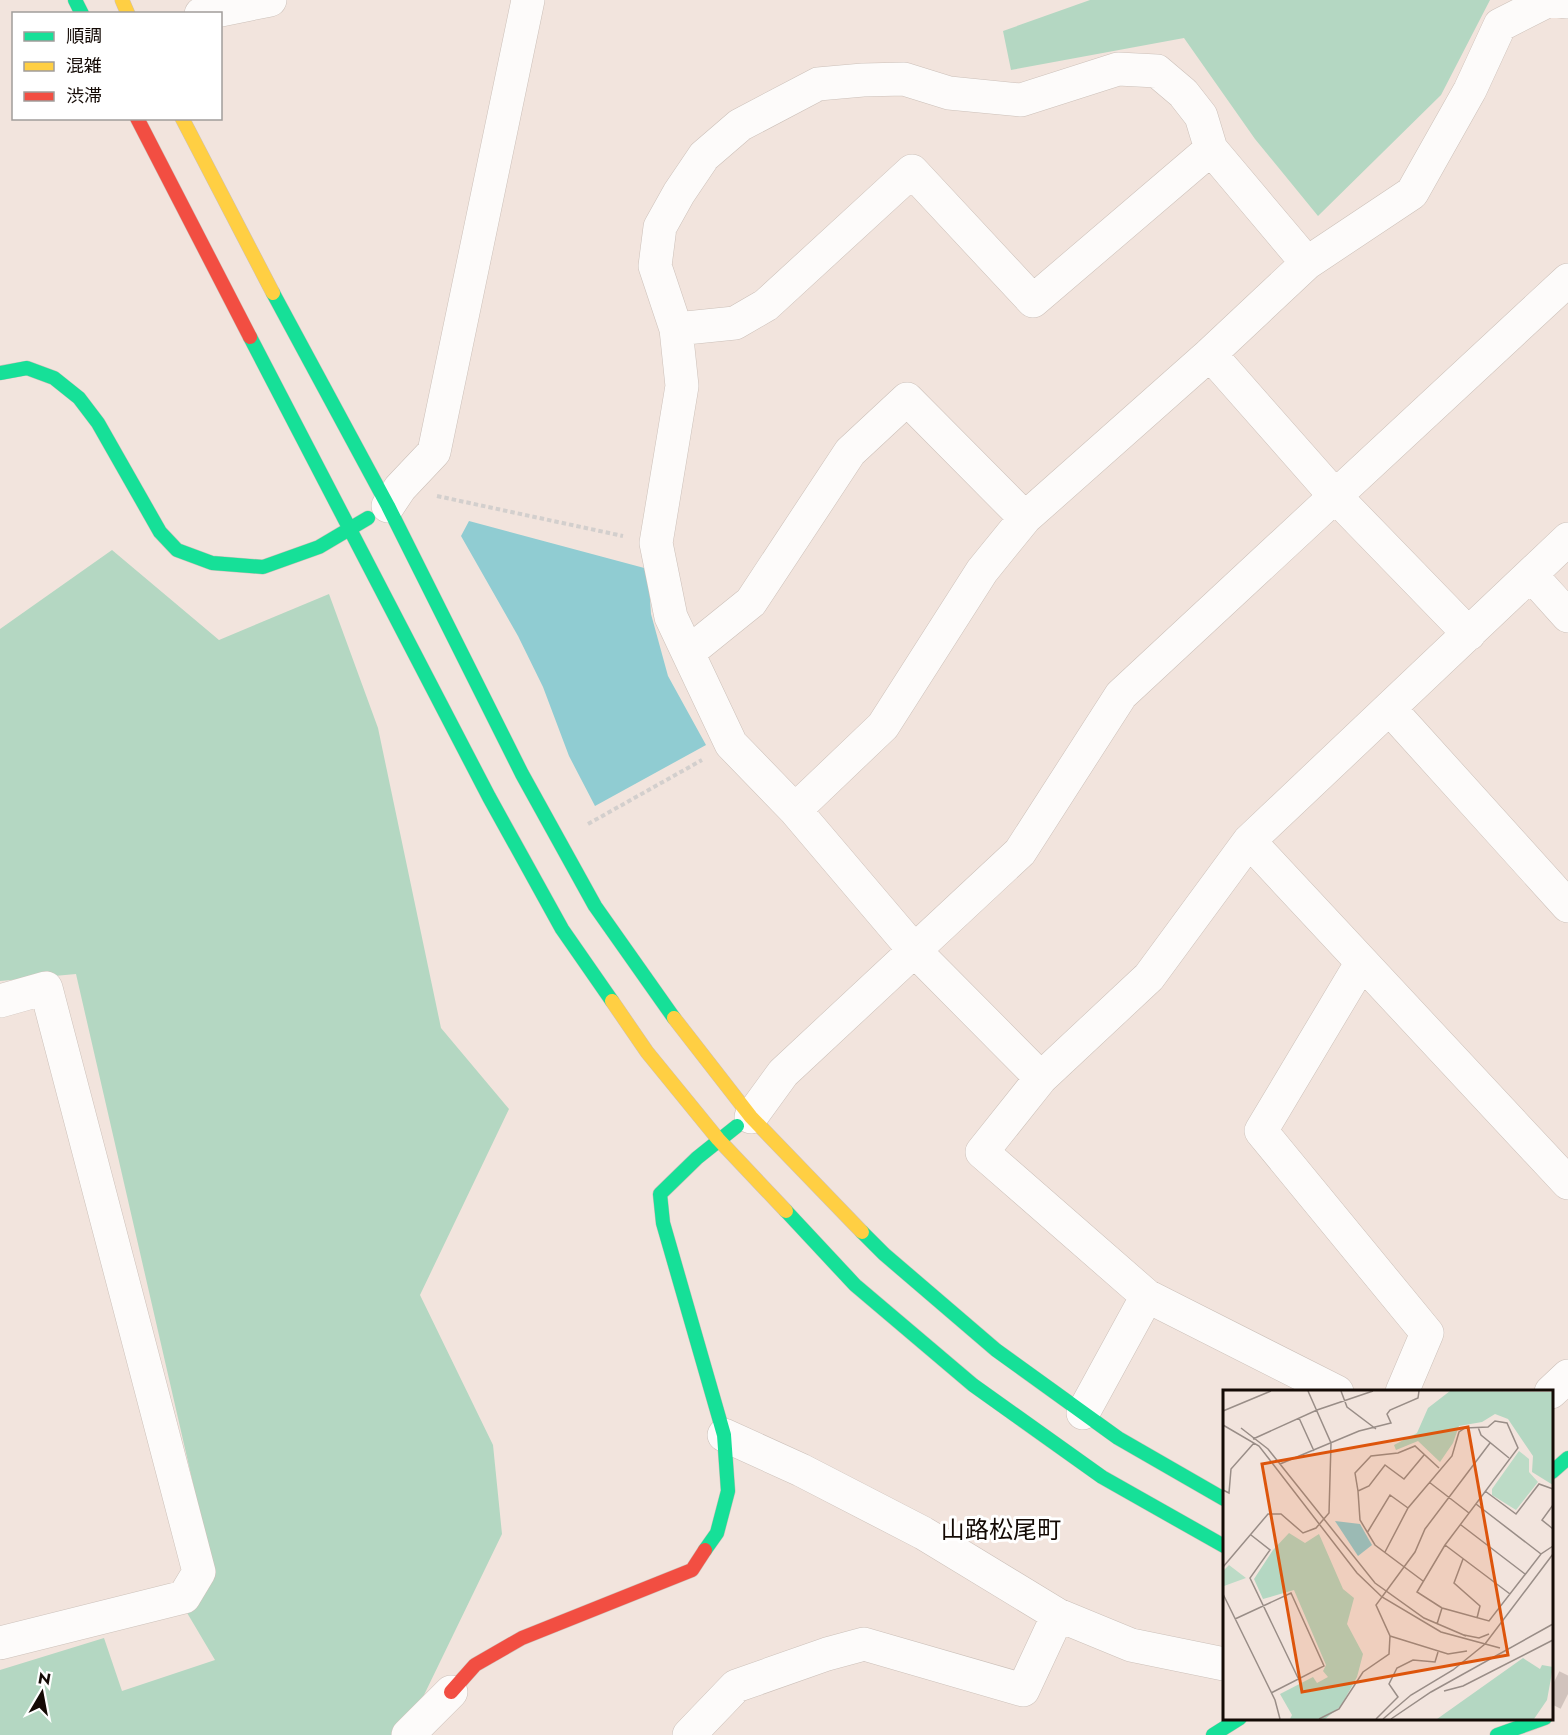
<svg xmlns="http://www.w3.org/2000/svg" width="1568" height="1735" viewBox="0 0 1568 1735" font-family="Jost,'Noto Sans JP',sans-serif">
<rect width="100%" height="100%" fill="#f2e4dd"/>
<path fill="#b4d7c2" d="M1090,0H1490L1441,95L1318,216L1255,139L1184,38L1011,70L1003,31Z
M112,550L219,640L329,594L378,728L441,1028L509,1109L420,1295L493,1445L502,1534L424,1695L392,1735H0V1670L104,1638L122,1691L215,1660L183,1606L212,1566L76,974L0,981V629Z"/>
<path fill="#90ccd2" d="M469,521L648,569L651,614L668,676L706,745L595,806L569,756L543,687L518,636L461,536Z"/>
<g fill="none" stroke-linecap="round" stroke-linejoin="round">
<path stroke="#d1c3bd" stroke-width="33" stroke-dasharray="33 16" stroke-linecap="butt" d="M1552,1686L1568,1694"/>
<g stroke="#ccc0b9" stroke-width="34">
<path id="street" d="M201,14L270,0
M676,329L655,266L660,227L679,193L704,156L740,125L818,84L863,80L904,79L949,93L1021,100L1118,69L1157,71L1183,93L1201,116L1211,149L1307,263
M1210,354L1336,497L1469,634
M388,506L400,488L434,452L528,0
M1531,575L1568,616
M689,652L751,602L850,452L907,399L1025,518
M1390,709L1568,906
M795,810L883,726L982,571L1025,518L1210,354L1307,263L1412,193L1470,90L1500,25L1549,0L1568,2
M1249,841L1568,1183
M1362,962L1261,1131L1427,1333L1402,1392
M0,1001L46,988L199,1572L184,1597L0,1643
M1041,1078L914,950L795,810L731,744L671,617L656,543L682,386L676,329L735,323L766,305L912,171L1033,301L1211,149
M751,1117L783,1073L1020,852L1121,695L1568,280
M1147,1296L982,1152L1041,1078L1149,977L1249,841L1568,539
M1551,1392L1568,1376
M1083,1413L1147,1296L1337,1392
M724,1435L801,1470L923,1533L1058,1615L1131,1645L1224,1664
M408,1735L451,1692
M689,1735L736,1686L827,1654L864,1644L1023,1690L1058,1615"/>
</g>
<g stroke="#ccc0b9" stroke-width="15">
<path id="fast" d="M75,0L82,14
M273,293L388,506L522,774L595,906L674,1018
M250,337L489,797L562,929L612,1001
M0,373L27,368L54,378L79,398L98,423L160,532L177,550L212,563L263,567L319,547L368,518
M786,1211L855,1285L973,1385L1102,1477L1224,1546
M862,1232L884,1254L996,1350L1118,1438L1224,1499
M1552,1472L1568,1458
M705,1550L717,1533L728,1491L724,1435L663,1223L660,1194L697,1158L737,1126
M1213,1735L1240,1718
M1497,1735L1545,1718"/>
</g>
<g stroke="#ccc0b9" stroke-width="15">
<path id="slow" d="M122,0L128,14
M182,118L273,293
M612,1001L647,1052L718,1139L786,1211
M674,1018L751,1117L862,1232"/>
</g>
<g stroke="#ccc0b9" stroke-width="15">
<path id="jam" d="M137,118L250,337
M451,1692L475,1665L522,1638L692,1570L705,1550"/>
</g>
<path stroke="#d3cfcd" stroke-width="4" stroke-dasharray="4.5 3" stroke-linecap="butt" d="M437,496L623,536
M588,824L702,760"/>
<use href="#street" stroke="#fdfbfa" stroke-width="33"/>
<use href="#fast" stroke="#16e098" stroke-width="14"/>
<use href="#slow" stroke="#ffcf43" stroke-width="14"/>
<use href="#jam" stroke="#f24e42" stroke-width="14"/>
</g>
<g text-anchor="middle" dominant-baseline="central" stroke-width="6" stroke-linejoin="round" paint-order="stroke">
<g font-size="24" fill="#140a05" stroke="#fff">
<text x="1001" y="1529">山路松尾町</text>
</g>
</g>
<g transform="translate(1223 1390)">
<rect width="330" height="330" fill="#f2e4dd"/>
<path d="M296,61L306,69V82L315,92L293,120L269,105V99ZM6,175L23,188L1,196L0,181Z" fill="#bcdbc6"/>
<path d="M227,1L330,2V95L309,82L310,66L285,29L272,24L259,32L236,36L230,53L217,72L195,51L173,60L171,55L194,43L205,18ZM66,143L82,153L96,144L120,199L131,208L124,234L140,264L134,287L118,316L102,329H67L69,325L57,304L90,287L94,293L105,287L100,281L103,275L71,200L40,209L31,189L50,160ZM300,268L317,279L319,275L330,277L324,310L311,329H214Z" fill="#b4d7c2"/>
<path d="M112,131L137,134L149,155L135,166Z" fill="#90ccd2"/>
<path fill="none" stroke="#998d87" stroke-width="1.5" d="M118,1L124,17L153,39M0,21L48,1M76,28L91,61M0,35L36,56L134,183L159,207L218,242L277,258M255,37L258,45L286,68M18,38L45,59L152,193L201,228L243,246M30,49L94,20L150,1M57,74L136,41L168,33L164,24L167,20L195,8L196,1M206,92L246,123M0,100L6,103L8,79L31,53M135,101L132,83L148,66L175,63L192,56L216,78M262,101L293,124L316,94L330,99M253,114L318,164M330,115L319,130L330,139M238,135L302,184M144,143L167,105L185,118M28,145L47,160L27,188L76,290M222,155L287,204M162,162L185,118L229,66L236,42L242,38L265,37L272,31L284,33L295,58L222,155L194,202L219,218M240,169L231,193L257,216L254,228M0,177L45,124H58L80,143L93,138L106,123L108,53L85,1M200,191L152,155L137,130L135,101L146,96L162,75L181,89L201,65M0,204L52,310L57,329M12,229L68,203L101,276L48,303M214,234L219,218L266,231L318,164L330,156M241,245L256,248L266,244M167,246L225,264L244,261M221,301L240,296L330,250M96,329L116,319L140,282L166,264L167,246L153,215L192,162L202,139L267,53M153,329L175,307L166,294L174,278L190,270L212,272L215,262M160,329L188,305L230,280L262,254L330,164M168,329L208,302L330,234"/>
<path fill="#dd550c" fill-opacity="0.15" stroke="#dd550c" stroke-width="3" d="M245,37L285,265L79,302L39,74Z"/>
<rect width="330" height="330" fill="none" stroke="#140a05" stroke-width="3"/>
</g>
<rect x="12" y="12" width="210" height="108" fill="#ffffff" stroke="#a19d9b" stroke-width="1.5"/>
<rect x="24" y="32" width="30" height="9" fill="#16e098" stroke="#a19d9b" stroke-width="1.5"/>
<text x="66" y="42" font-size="18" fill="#140a05">順調</text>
<rect x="24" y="62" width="30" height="9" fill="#ffcf43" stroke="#a19d9b" stroke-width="1.5"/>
<text x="66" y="72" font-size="18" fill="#140a05">混雑</text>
<rect x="24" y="92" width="30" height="9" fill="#f24e42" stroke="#a19d9b" stroke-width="1.5"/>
<text x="66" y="102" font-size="18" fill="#140a05">渋滞</text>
<g transform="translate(42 1693) rotate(10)" stroke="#ffffff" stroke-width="4.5" paint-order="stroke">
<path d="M0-4.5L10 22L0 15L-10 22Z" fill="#140a05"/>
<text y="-9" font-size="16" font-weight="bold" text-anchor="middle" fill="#140a05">N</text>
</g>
</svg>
